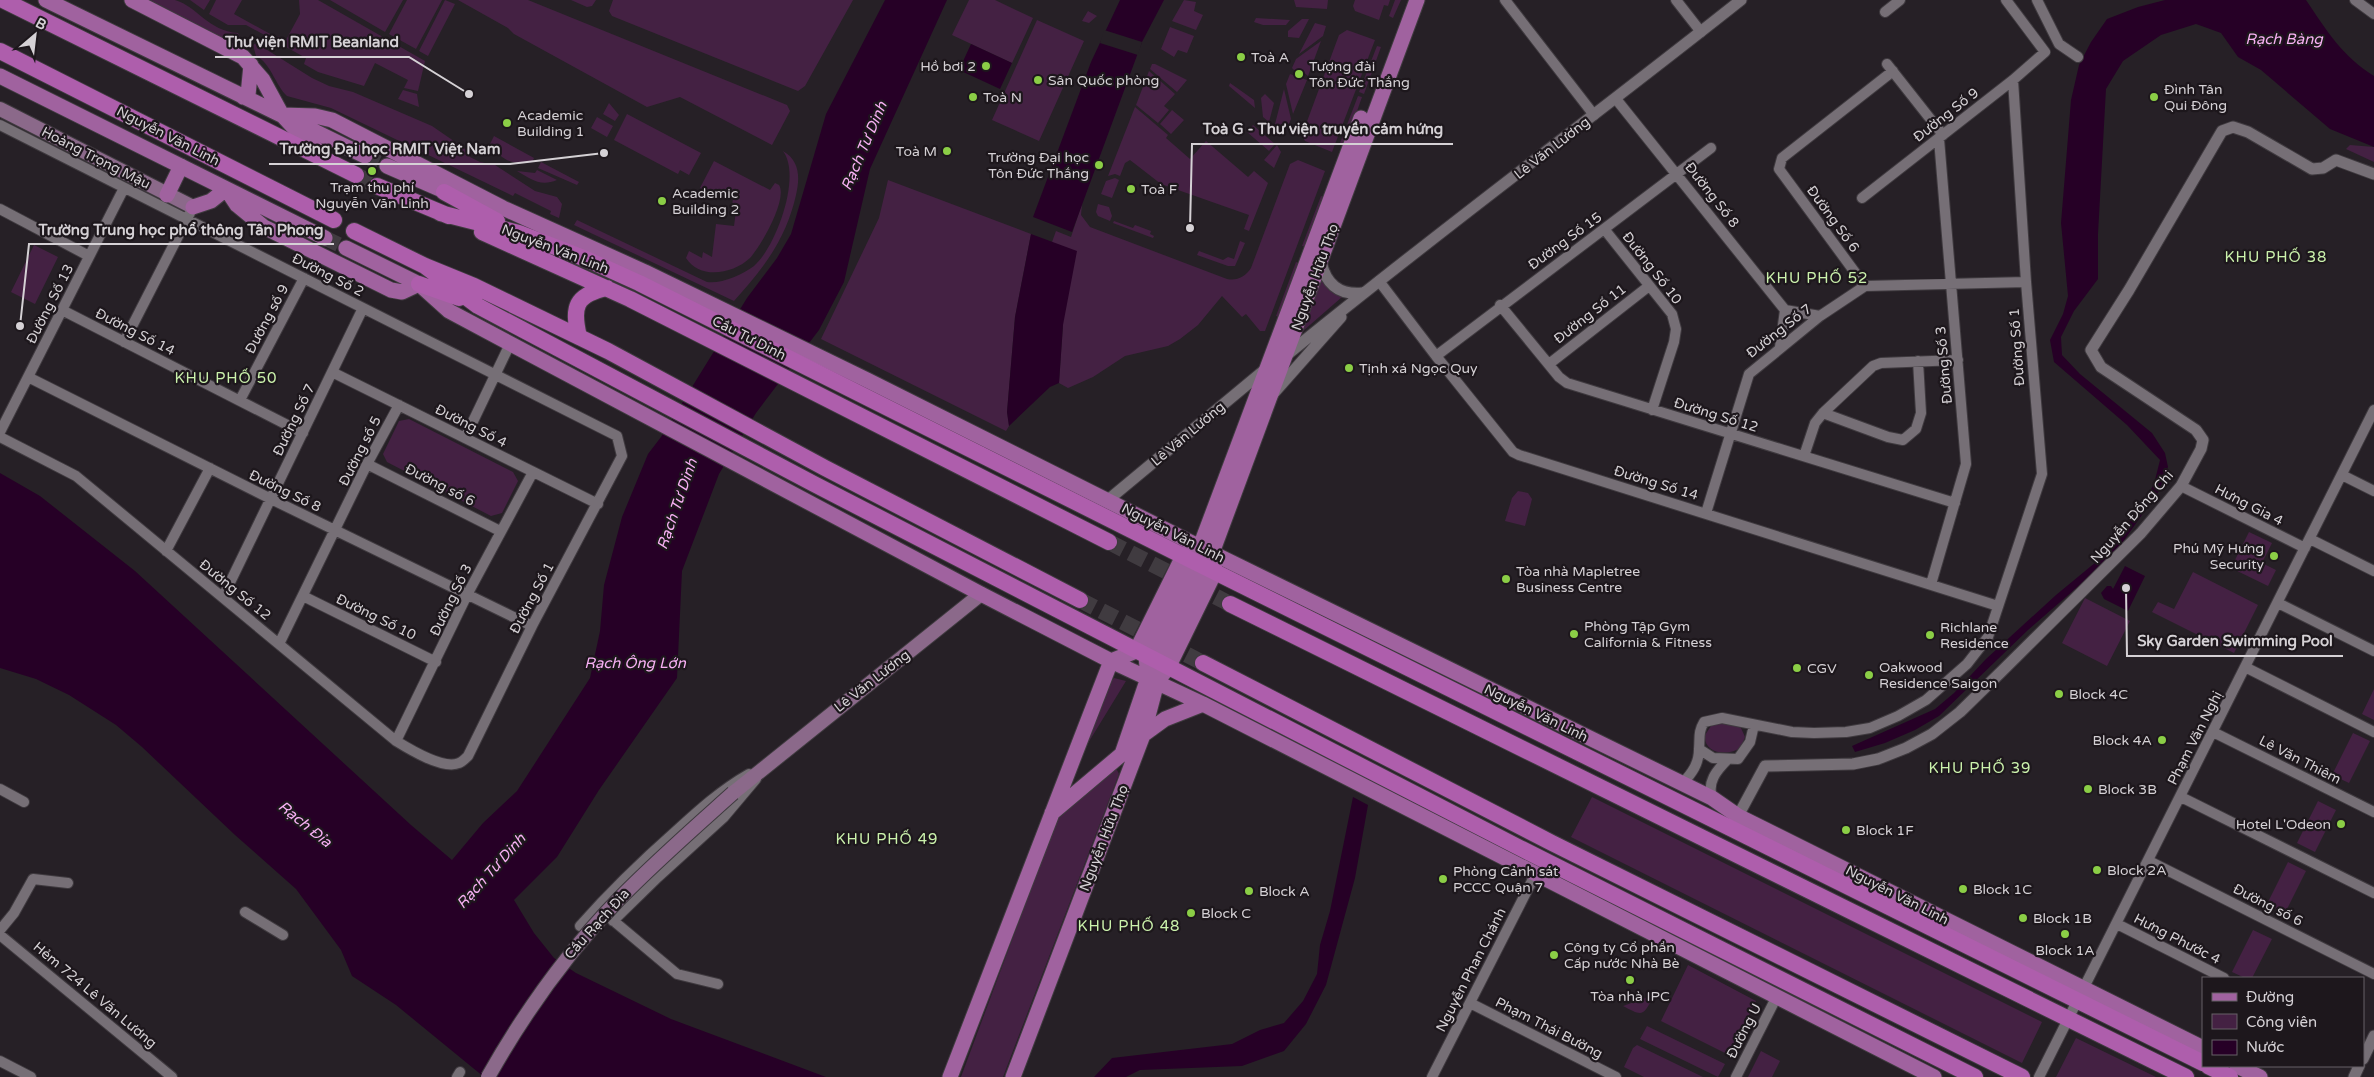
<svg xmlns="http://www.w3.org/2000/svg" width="2374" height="1077" viewBox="0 0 2374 1077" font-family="'Varela Round',sans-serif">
<rect width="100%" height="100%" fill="#262026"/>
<path fill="#442143" d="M143,0C153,0 166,0 175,0C198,7 208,31 238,33L244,46L240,48Z
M190,0H210L204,10Z
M216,0H242L234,14L272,35L270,38L246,25H228L209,14Z
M299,0H318L425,61L418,91L404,88L408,80L375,63L364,86L318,72L304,64L306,58L275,41L278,36L286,40L300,14Z
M330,0H403L385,32Z
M407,0H442L416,49L389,34Z
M445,0L455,4L428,56L419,51Z
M458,0H528L787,105L790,111L772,145L680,97L647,107L514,34L508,28Z
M571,0H596L592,6L587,7Z
M613,0H853L805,86L798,91L612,16L609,11Z
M969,0H995L1033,18L1012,63L952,35Z
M1184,0L1196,2L1194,11L1203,15L1196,30L1172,21Z
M1294,0H1328L1327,9L1296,7Z
M1355,0H1390L1388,6L1384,5L1379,20L1355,11L1353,6Z
M1395,0H1401L1393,18L1389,16Z
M1088,11L1097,16L1089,23L1082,21Z
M1256,18L1290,20L1286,25H1263L1254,22Z
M1302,19H1309L1299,38L1288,37V31Z
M1037,20L1084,41L1039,141L992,120Z
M1315,23L1326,26L1323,36L1299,54Z
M1170,27L1194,36L1187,53L1178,50L1174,57L1161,49Z
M1347,30L1375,40L1332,152L1305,141L1302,135L1339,35Z
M1321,41L1308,76L1302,71L1294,70L1292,68L1296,59Z
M256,43L312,78L329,86L353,92L432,126L464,148L470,157L480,162L495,165L535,191L557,197L562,204L559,218L550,214L551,211L515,193L513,196L331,108L287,96C275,85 271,63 256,56L253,45Z
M1377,46L1381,47L1364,94L1359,92Z
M1152,64H1155L1187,80L1177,92L1150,69Z
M1149,71L1175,94L1164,106L1169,110L1158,123L1136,105Z
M1290,74L1307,80L1293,114L1286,84Z
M1230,83L1254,100L1255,108L1229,86Z
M1284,89L1291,119L1285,133L1275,127V124Z
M403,90L417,94L419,107L398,99Z
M1265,94L1274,103L1269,122L1263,117L1261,98Z
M1358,96L1362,97L1345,145L1340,143Z
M609,103L619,115L615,121L603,114Z
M1135,107L1168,135L1166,138L1190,159L1206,141L1248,177L1254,171L1268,183L1249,231L1244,229L1249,215L1161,184L1130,160L1125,163L1120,176L1115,174L1108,176Z
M1172,110L1184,120L1171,134L1160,124Z
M627,114L701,153L689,175L680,170L678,174L614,140Z
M597,117L613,126L607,137L591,128Z
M1253,125L1275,144L1269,151L1247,132Z
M494,136L534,158L532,162C511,165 503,161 490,144Z
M1277,145L1281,152L1274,168L1264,160Z
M2350,145L2374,147V162L2346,149Z
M783,151C800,161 800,178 796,195C786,239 764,268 734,301L574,225L577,220L707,282C721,284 742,275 754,266C776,247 802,176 783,151Z
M1298,160L1325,171L1265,331H1260L1246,314L1242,317L1222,296L1198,325L1180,339L1168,346L1125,356L1093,377L1068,388L1059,383L1063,325L1052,242L1056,231L1071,237L1082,204L1081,215L1090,227L1227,279C1237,281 1245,277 1251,268L1290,164Z
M714,161L770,190L775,183L779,185C788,199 761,246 750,258C733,274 700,280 686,258L689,251L702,258L703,252L712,257L716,224L734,226L736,211H732L733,195L709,193L700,188Z
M541,162L579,182L577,185L538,168Z
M537,170L557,180C540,187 531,179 517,171L535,173Z
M1115,178L1119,180L1112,198L1101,194L1106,181Z
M888,180L1031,234L1015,317L1007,412L1009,426L1006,431L821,339L879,218Z
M1321,196L1326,198L1307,247L1302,246Z
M1098,204L1109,207L1112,216L1110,221L1098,216L1096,212Z
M1114,221L1133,228L1135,225L1151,231L1150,234L1154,236L1153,238L1113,223Z
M1240,241L1245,243L1235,266H1228L1197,255L1199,251L1223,260L1228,257L1234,259Z
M34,245L58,257L35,304L11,292Z
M1296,262L1301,264L1280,317L1276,316Z
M1321,279L1342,297L1303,331Z
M409,419L513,472L518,481L502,513L491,516L387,462L383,454L399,421Z
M1518,491L1528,493L1532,499L1525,526L1505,521L1512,498Z
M2249,532L2272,543L2262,563L2276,570L2268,586L2231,568Z
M2193,572L2258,605L2234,653L2152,612L2158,602L2174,609Z
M2085,598L2130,621L2107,666L2062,643Z
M1114,678L1126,681L1082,753L1109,683Z
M2374,689V720L2362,714Z
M1716,724H1730L1741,728L1745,737L1741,747C1729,757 1703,754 1705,735L1711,726Z
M2353,733L2370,741L2349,783L2332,775Z
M1113,769L1117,770L1119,774L1003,1077H961L1057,819Z
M1592,797L2042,1022L2022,1063L1571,837Z
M2318,801L2336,810L2315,852L2297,843Z
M2288,862L2306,871L2285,913L2267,904Z
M2253,930L2272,939L2252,978H2245L2232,972Z
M1688,965L1756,1001L1729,1055L1661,1021Z
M1651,996L1653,997C1643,1017 1642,1016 1623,1006Z
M1647,1026L1725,1064L1718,1077L1640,1039Z
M2076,1038L2156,1077H2056Z
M1637,1045L1703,1077H1644L1624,1067L1633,1048Z
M1761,1051L1780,1061L1772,1077H1748Z"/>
<path fill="#260026" d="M885,0H947L870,169L844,282L819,330L756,413L719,474L682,571L677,678L599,790L557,857L514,900L534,933L554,958L576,973L671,1019L826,1077H484L396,1005L352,976L341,950L296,889L235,835L142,747L116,725L69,695L36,679L0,668V473L40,496L135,571L411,825L452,860L483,823L517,791L590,678L600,631L604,585L622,517L648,454L661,437L747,298L777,258L791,234L826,114Z
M1120,0H1164L1142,42L1072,232L1033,217L1091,62Z
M2165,0H2306C2326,30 2343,57 2374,76V147L2330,129L2261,70L2238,57L2221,33L2196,24L2161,35L2123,61L2106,89L2098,234V279L2074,311L2061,337L2062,355L2080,374L2152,433L2165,453L2168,467L2159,491L2122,543L2097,570L2028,630L1939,716L1915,730L1885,743L1855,752L1852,746L1935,709L1954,693L1986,659L2056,595L2096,562L2139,510L2154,484L2160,460L2127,425L2054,362L2050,340L2063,314L2068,296L2061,223L2071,100L2079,65L2091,42L2107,19L2138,7Z
M971,44L1012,63L1000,89L959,70Z
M1031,234L1077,251L1063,325L1059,383L1050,387L1009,426L1007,412L1015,317Z
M2125,566L2145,576L2128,611L2104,599L2101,593L2107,586H2111L2113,589Z
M1353,797L1368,805L1355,878L1326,985L1306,1024L1284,1051L1242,1066L1140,1070L1126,1077H1094L1112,1058L1232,1044L1260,1030L1284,1023L1303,1001L1317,974L1320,945L1330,911Z"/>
<path fill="#262026" d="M1104,30L1142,42L1138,55L1100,43Z"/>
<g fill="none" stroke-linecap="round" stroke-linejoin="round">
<path stroke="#403b40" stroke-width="15" stroke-dasharray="15 8" stroke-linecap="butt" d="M365,156L387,166
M325,238L346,248"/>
<path stroke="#403b40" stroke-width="16" stroke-dasharray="16 8" stroke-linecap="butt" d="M356,175L377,186
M1109,542L1230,604
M1080,600L1203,663"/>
<g stroke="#3f3a3f" stroke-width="12">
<path id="minor" d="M1505,0L1594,115
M1676,0L1701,32
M2037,0L2059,44L2078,57
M2355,0L2374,14
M1885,12L1900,0
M1887,64L1943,135
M1616,99L1785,310L1820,316
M0,125L617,436L622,456L532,626L468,756C466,758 462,762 459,763C443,770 409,749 396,741L76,476L0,437
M1862,198L2013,80L2045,52L2006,0
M0,209L89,256
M1605,230L1672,314L1676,329L1674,342L1652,410
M1379,281L1436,356L1513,452L1519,455L1998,606
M1865,286L1779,169L1782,158L1893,71
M1500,305L1559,377L1567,383L1955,503
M62,310L303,433
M124,342L190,213
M1780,347L1785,310
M1436,356L1711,148
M1549,364L1649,286
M332,372L598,504
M28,377L271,499L532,626
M240,400L304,278
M1823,413L1888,437L1903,440L1916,429L1921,413L1918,361
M0,432L124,188
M465,438L510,344
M1804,456L1815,423L1823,413L1873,366L1881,363L1958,360
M367,464L500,531
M2342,475L2374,491
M2181,486L2305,548
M1706,513L1749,374L1820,316L1865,286L2026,282
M2310,539L2374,571
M166,551L210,468
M1931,584L1966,464L1939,139
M303,596L436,662
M223,597L363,308
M2278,603L2374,651
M279,644L367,464L399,405
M2245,667L2374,732
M2213,732L2374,812
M396,741L467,595L533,472
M1699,749L1713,758L1738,759L1750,742L1754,725
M1682,784C1692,773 1699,764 1699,749C1700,738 1698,732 1704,722L1722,718L1792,732L1814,733L1846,732L1870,728L1898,716L1926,700L1967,664L1988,637L2042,474L2026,282L2013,80
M0,789L24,802
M2181,797L2374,893
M1712,798C1707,782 1716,771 1728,759
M2149,861L2374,974
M245,912L283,935
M609,917L677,974L718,984
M613,921L658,877L724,817L756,779
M2117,924L2224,978
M580,926C610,892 642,861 676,831C699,810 721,790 749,774
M0,930L14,913L33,879L68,883
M0,935L172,1077
M1470,1003L1616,1077
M0,1061L31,1077
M457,1077L460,1072
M1432,1077L1535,875
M1736,1077L1776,998
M2039,1077L2374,410"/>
</g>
<g stroke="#3f3a3f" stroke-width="13">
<path id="tertiary" d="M1321,262C1326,284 1339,295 1362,293
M1288,354C1436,233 1591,119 1741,0
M1272,395L1341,317
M1108,500L1267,368
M1738,816L1765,766L1853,764L1878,759L1906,748L1932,734L1960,712L2002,671L2141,533L2181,486L2201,449L2203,440L2196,430L2101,367L2091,350L2129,290L2222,131L2233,127L2248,132L2312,169L2323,168L2336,160L2374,174
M2363,1059L2374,1036
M2354,1077L2359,1066"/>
</g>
<g stroke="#3f3a3f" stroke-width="16">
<path id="secondary" d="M0,109L193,207
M733,793L981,594"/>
</g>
<g stroke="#3f3a3f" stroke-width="17">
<path id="primary" d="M46,0L365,156
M132,0L243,57L263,80L282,115L307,142L322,153
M0,76L325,238
M243,97L248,95L251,65
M282,115L315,116L332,120L503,208L645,272L867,380L1200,547L1712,798L1738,816L2203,1048
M387,166L456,196
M227,190L237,205L264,227L391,290L402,292L419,284
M167,195L181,166
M193,207L211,201L226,189
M346,248L419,284L449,311L981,594L1111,661L1203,704L1934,1077
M1162,675L1168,668L1215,572L1214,562
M1143,735L1165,719L1203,704
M1052,813L1122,754L1148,678L1146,656L1200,547L1361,118
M2237,1066L2260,1077
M950,1077L1111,661L1136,651L1183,556L1193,551
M1013,1077L1143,735L1157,682L1159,662L1212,553L1417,0"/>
</g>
<g stroke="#3f3a3f" stroke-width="18">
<path id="trunk" d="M3,0L356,175
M0,51L334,220
M377,186L449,216
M444,192L497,221
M440,213L519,233L586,259L639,283L1193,561L2203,1063
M354,231L425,266L474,286L608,351L825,468L1080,600
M482,232L630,299L1109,542
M425,266L478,306L814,484L1520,848L1975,1077
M419,284L459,298
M579,337C572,307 575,295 607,288
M1230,604L2186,1077
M1203,663L1552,843L2022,1077
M2208,1066L2230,1077"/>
</g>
<use href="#minor" stroke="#766f76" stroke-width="10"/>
<use href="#tertiary" stroke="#766f76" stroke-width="11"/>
<use href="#secondary" stroke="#8b698a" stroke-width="14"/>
<use href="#primary" stroke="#a0629f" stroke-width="15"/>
<use href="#trunk" stroke="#ae5eac" stroke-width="16"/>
<g stroke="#3f3a3f" stroke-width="16" stroke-linecap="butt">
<path id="secondary-bridge" d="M488,1077C524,1013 567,953 618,900C655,862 694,828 733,793"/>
</g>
<use href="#secondary-bridge" stroke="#8b698a" stroke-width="14"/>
</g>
<g fill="#8bce46" stroke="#1d171c" stroke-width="2">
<circle cx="1241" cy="57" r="5"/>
<circle cx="986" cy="66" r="5"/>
<circle cx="1299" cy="74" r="5"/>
<circle cx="1038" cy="80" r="5"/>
<circle cx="973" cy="97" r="5"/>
<circle cx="2154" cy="97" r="5"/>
<circle cx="507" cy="123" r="5"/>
<circle cx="947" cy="151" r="5"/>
<circle cx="1099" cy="165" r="5"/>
<circle cx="372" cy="171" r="5"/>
<circle cx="1131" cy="189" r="5"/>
<circle cx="662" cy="201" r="5"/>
<circle cx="1349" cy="368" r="5"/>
<circle cx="2274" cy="556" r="5"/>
<circle cx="1506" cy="579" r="5"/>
<circle cx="1574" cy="634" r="5"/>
<circle cx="1930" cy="635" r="5"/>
<circle cx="1797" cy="668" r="5"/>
<circle cx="1869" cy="675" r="5"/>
<circle cx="2059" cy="694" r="5"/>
<circle cx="2162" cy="740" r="5"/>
<circle cx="2088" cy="789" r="5"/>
<circle cx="2341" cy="824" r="5"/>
<circle cx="1846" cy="830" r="5"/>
<circle cx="2097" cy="870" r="5"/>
<circle cx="1443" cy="879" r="5"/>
<circle cx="1963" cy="889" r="5"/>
<circle cx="1249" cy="891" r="5"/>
<circle cx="1191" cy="913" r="5"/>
<circle cx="2023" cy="918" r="5"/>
<circle cx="2065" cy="934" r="5"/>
<circle cx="1554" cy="955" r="5"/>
<circle cx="1630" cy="980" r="5"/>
</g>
<g text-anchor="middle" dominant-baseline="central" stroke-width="4.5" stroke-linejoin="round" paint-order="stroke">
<g font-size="14" fill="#d5d1d5" stroke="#1d171c" text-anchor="start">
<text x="1251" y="57">Toà A</text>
<text x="976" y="66" text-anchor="end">Hồ bơi 2</text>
<text x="1309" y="66">Tượng đài<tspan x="1309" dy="16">Tôn Đức Thắng</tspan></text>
<text x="1048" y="80">Sân Quốc phòng</text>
<text x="2164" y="89">Đình Tân<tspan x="2164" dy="16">Qui Đông</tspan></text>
<text x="983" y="97">Toà N</text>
<text x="517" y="115">Academic<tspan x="517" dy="16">Building 1</tspan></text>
<text x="937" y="151" text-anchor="end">Toà M</text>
<text x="1089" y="157" text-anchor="end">Trường Đại học<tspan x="1089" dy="16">Tôn Đức Thắng</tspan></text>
<text x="372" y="187" text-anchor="middle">Trạm thu phí<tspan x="372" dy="16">Nguyễn Văn Linh</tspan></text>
<text x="1141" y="189">Toà F</text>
<text x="672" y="193">Academic<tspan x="672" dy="16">Building 2</tspan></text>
<text x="1359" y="368">Tịnh xá Ngọc Quy</text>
<text x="2264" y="548" text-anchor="end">Phú Mỹ Hưng<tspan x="2264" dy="16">Security</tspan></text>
<text x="1516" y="571">Tòa nhà Mapletree<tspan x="1516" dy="16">Business Centre</tspan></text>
<text x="1584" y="626">Phòng Tập Gym<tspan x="1584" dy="16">California &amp; Fitness</tspan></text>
<text x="1940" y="627">Richlane<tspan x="1940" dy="16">Residence</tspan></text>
<text x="1879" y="667">Oakwood<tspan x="1879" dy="16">Residence Saigon</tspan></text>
<text x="1807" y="668">CGV</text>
<text x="2069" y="694">Block 4C</text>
<text x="2152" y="740" text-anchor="end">Block 4A</text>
<text x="2098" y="789">Block 3B</text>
<text x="2331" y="824" text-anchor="end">Hotel L'Odeon</text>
<text x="1856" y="830">Block 1F</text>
<text x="2107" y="870">Block 2A</text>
<text x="1453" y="871">Phòng Cảnh sát<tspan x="1453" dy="16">PCCC Quận 7</tspan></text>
<text x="1973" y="889">Block 1C</text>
<text x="1259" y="891">Block A</text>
<text x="1201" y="913">Block C</text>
<text x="2033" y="918">Block 1B</text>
<text x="1564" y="947">Công ty Cổ phần<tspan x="1564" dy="16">Cấp nước Nhà Bè</tspan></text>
<text x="2065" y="950" text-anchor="middle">Block 1A</text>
<text x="1630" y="996" text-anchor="middle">Tòa nhà IPC</text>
</g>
<g font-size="14" fill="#d5d1d5" stroke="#1d171c">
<text transform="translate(1946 115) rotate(-38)">Đường Số 9</text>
<text transform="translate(168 136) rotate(27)">Nguyễn Văn Linh</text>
<text transform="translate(1552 148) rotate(-38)">Lê Văn Lương</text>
<text transform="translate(96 158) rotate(27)">Hoàng Trọng Mậu</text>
<text transform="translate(1712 195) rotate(52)">Đường Số 8</text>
<text transform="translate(1833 219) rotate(54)">Đường Số 6</text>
<text transform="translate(1565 241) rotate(-36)">Đường Số 15</text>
<text transform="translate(555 249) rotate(21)">Nguyễn Văn Linh</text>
<text transform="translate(1652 268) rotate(52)">Đường Số 10</text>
<text transform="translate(328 275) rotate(27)">Đường Số 2</text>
<text transform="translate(1315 277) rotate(-70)">Nguyễn Hữu Thọ</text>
<text transform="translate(50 304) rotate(-63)">Đường Số 13</text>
<text transform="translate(1590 314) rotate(-38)">Đường Số 11</text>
<text transform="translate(267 319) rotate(-62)">Đường số 9</text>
<text transform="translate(1779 331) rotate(-38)">Đường Số 7</text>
<text transform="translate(135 332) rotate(27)">Đường Số 14</text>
<text transform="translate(749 338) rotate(27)">Cầu Tư Dinh</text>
<text transform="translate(2017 347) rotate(-94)">Đường Số 1</text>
<text transform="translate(1944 365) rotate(-95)">Đường Số 3</text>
<text transform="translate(1716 415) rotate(17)">Đường Số 12</text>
<text transform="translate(294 420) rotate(-64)">Đường Số 7</text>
<text transform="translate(471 426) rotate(27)">Đường Số 4</text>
<text transform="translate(1188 434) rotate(-40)">Lê Văn Lương</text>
<text transform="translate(360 451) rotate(-63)">Đường số 5</text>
<text transform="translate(1656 483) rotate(17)">Đường Số 14</text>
<text transform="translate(440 485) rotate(27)">Đường số 6</text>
<text transform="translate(285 491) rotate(26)">Đường Số 8</text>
<text transform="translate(2249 505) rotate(27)">Hưng Gia 4</text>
<text transform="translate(2132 517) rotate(-49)">Nguyễn Đổng Chi</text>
<text transform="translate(1173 533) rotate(27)">Nguyễn Văn Linh</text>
<text transform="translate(235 590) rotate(39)">Đường Số 12</text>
<text transform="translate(532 598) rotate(-62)">Đường Số 1</text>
<text transform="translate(451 600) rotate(-64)">Đường Số 3</text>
<text transform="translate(376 617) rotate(26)">Đường Số 10</text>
<text transform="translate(872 681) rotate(-38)">Lê Văn Lương</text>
<text transform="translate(1536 713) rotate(26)">Nguyễn Văn Linh</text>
<text transform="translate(2195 738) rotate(-63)">Phạm Văn Nghị</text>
<text transform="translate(2300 760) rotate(27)">Lê Văn Thiêm</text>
<text transform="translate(1104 838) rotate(-69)">Nguyễn Hữu Thọ</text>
<text transform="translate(1897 895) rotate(27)">Nguyễn Văn Linh</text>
<text transform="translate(2268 905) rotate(27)">Đường số 6</text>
<text transform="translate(597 924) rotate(-48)">Cầu Rạch Đỉa</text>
<text transform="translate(2177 939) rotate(27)">Hưng Phước 4</text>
<text transform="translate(1471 970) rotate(-63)">Nguyễn Phan Chánh</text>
<text transform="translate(95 995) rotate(40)">Hẻm 724 Lê Văn Lương</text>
<text transform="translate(1549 1028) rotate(27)">Phạm Thái Bường</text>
<text transform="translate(1744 1031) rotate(-63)">Đường U</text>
</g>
<g font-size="15" font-style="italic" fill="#f7b0f3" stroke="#1d171c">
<text x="2284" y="39">Rạch Bàng</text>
<text transform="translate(864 146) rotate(-67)">Rạch Tư Dinh</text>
<text transform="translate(677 504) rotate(-71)">Rạch Tư Dinh</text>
<text x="635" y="663">Rạch Ông Lớn</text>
<text transform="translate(305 824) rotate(39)">Rạch Đỉa</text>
<text transform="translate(491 871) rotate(-48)">Rạch Tư Dinh</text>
</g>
<g font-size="15" letter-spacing="1" fill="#cbf2ac" stroke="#1d171c">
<text x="2276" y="257">KHU PHỐ 38</text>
<text x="1817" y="278">KHU PHỐ 52</text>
<text x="226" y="378">KHU PHỐ 50</text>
<text x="1980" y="768">KHU PHỐ 39</text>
<text x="887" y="839">KHU PHỐ 49</text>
<text x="1129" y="926">KHU PHỐ 48</text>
</g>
</g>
<path fill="none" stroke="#d5d1d5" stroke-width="2" d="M469 94L409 57H215M1190 228L1192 144H1453M604 153L510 164H269M20 326L29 244H334M2126 588L2127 656H2343"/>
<g fill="#d5d1d5" stroke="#1d171c" stroke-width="2">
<circle cx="469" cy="94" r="5"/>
<circle cx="1190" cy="228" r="5"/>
<circle cx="604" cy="153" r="5"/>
<circle cx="20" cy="326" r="5"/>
<circle cx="2126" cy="588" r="5"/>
</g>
<g font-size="15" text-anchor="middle" font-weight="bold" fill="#d5d1d5" stroke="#1d171c" stroke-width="4.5" stroke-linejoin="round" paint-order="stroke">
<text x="312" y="47">Thư viện RMIT Beanland</text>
<text x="1323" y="134">Toà G - Thư viện truyền cảm hứng</text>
<text x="390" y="154">Trường Đại học RMIT Việt Nam</text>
<text x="181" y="235">Trường Trung học phổ thông Tân Phong</text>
<text x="2235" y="646">Sky Garden Swimming Pool</text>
</g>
<rect x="2202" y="977" width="162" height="90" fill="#1d171c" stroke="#676166"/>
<rect x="2212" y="993" width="25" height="8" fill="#a0629f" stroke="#676166"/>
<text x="2246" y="1002" font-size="15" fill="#d5d1d5">Đường</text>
<rect x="2212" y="1014" width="25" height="15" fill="#442143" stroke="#676166"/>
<text x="2246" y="1027" font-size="15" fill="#d5d1d5">Công viên</text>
<rect x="2212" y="1040" width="25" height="15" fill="#260026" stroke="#676166"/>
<text x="2246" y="1052" font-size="15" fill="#d5d1d5">Nước</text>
<g transform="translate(35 35) rotate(28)" stroke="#1d171c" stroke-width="4" paint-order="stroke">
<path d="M0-4L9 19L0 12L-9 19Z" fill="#d5d1d5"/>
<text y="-8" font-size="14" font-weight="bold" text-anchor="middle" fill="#d5d1d5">B</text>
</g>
</svg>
